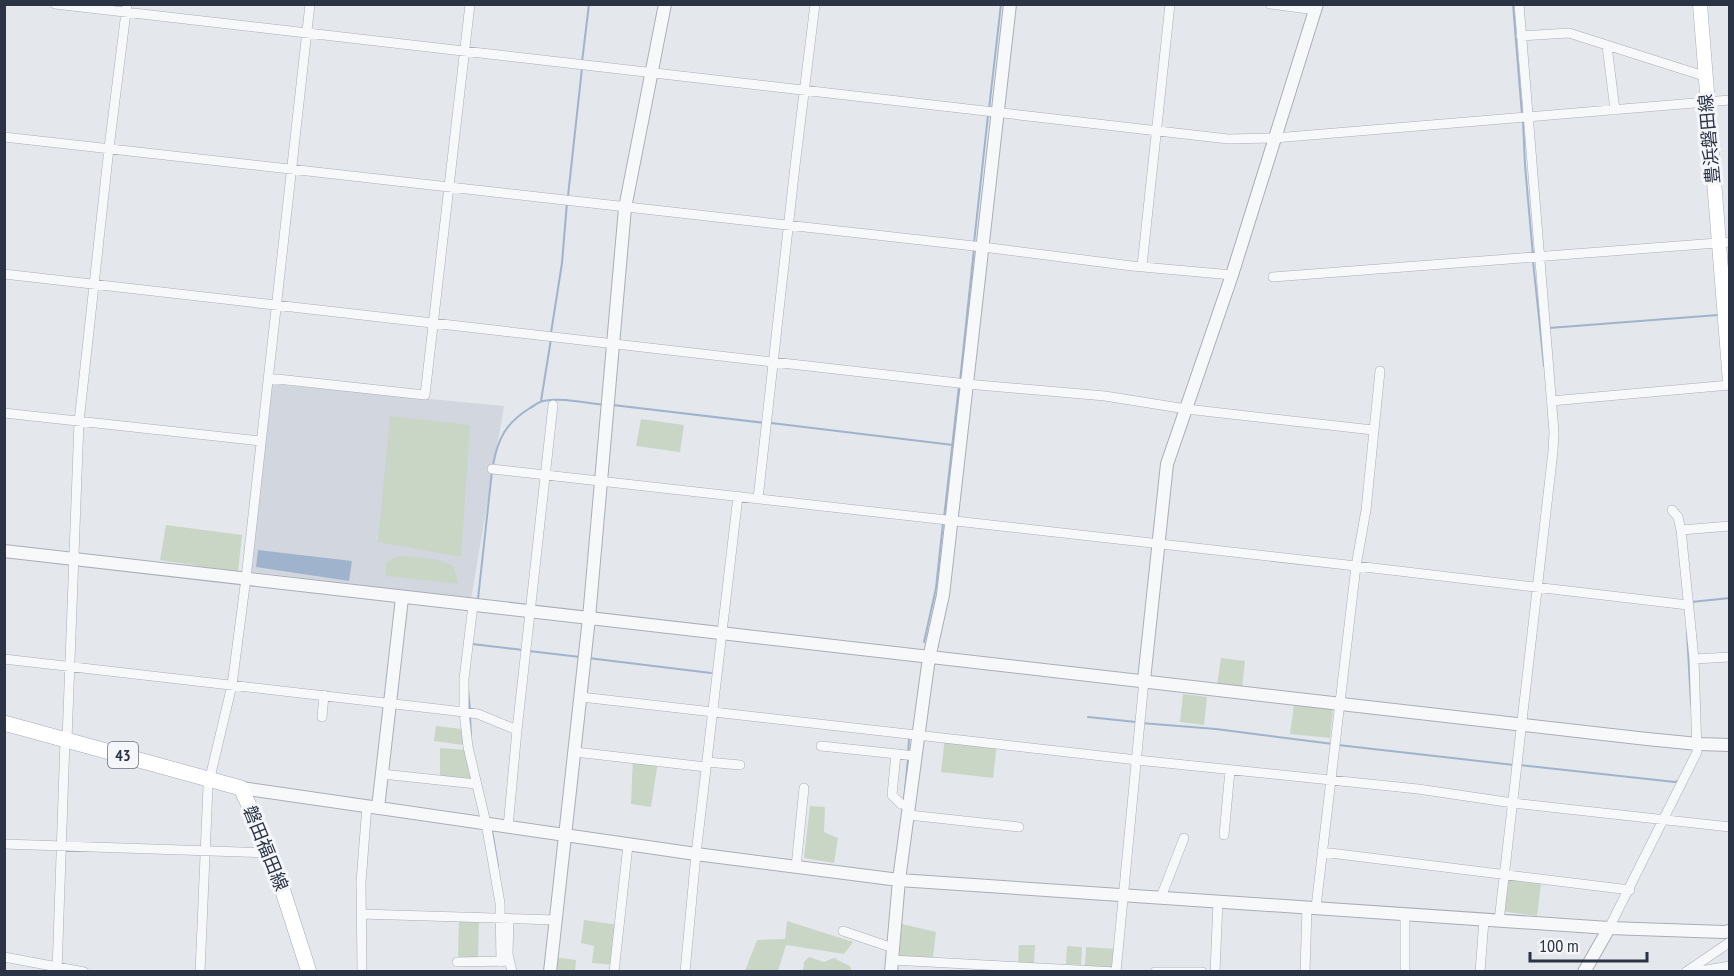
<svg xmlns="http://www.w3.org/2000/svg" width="1734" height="976" viewBox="0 0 1734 976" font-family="'PT Sans Narrow','Noto Sans JP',sans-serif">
<rect width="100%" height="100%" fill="#e4e7ec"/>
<path fill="#d2d6de" d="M272,384L504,406L471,599L247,571Z"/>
<path fill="#c9d6c5" d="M390,416L470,425L461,557L378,542Z
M641,419L684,425L680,452L636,446Z
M166,525L242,535L238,572L160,560Z
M399,556C418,557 437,557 454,567L458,584L386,576V562Z
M1221,658L1245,661L1242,689L1217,686Z
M1183,694L1207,697L1204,725L1180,722Z
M1294,705L1333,709L1330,738L1290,734Z
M436,726L462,729L463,745L434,741Z
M945,737L997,743L993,778L941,772Z
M440,748L466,750L476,784L440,780Z
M633,758L658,761L651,807L631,804Z
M810,806L825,807L824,832L838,838L834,863L804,858Z
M1504,879L1541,884L1537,916L1500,911Z
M459,917H479L478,959L458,958Z
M584,920L619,925L615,965L592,963L594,946L581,943Z
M787,921L853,942L844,954L786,945L778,971H745L757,940L785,939Z
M902,924L936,932L933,957H899Z
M1019,945H1035L1034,964L1018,963Z
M1067,946L1082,947L1081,965L1066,964Z
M1086,947L1116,949L1114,968L1085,966Z
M552,957L576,960L575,971L550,972Z
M809,957L824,962L834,958L850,966L852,971H803L804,962Z"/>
<path fill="#9fb4cc" d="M258,550L352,561L349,581L256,567Z"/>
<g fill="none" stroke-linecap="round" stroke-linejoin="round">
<path stroke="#9fb4cc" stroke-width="2" d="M1513,4L1522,115
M582,62L589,4
M989,109L1001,4
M1523,121L1525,165L1533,256
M568,196L582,68
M974,243L988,115
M1533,261L1544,366
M1549,328L1718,315
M551,333L562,263L567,202
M960,381L974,249
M541,401L551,339
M613,405L765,423
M771,423L953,445
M493,465C498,438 506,423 530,408C534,406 538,402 543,401C562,397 585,403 604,405
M944,518L959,386
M478,599L492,471
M1691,602L1730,598
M1687,632L1691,704
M924,642L936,588L943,523
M472,644L523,650
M529,651L580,657
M588,658L711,673
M468,688L470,710
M470,715L471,737
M1088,717L1136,722
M1141,723L1216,729L1333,744
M1338,745L1514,765
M908,754L909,739
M1520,765L1675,782L1678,781
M904,801L908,759
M492,830L498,866"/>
<g stroke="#a9aeb7" stroke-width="10">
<path id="minor" d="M55,4L1228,139L1275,138L1730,100
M1270,4L1316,10
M1521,36L1569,33L1704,76
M1607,46L1615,110
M4,137L983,247L1132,266L1232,275
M1142,266L1170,4
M4,274L773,362L967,384L1105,396L1186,409L1373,430
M1273,277L1730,242
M268,378L425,395L470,4
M1551,401L1730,385
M4,413L261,441
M492,469L1356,566L1688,605
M758,499L795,166L815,4
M1681,530L1730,526
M473,605L464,679V712L468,747L486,823L500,903L501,962
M4,659L464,712L478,714L517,730
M1694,659L1730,657
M581,697L1137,760L1418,789L1513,803L1730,827
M322,717L324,695
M67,740L79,422L109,148L127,4
M821,746L916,756
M575,752L706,767
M896,754L892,795L901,804L910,805
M707,762L740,765
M382,774L476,784
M909,815L1019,827
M508,827L517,730L553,405
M1224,835L1230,770
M4,844L271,853
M1322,852L1630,890
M796,867L804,788
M1161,897L1184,838
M1316,907L1356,566L1366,510L1380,371
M361,914L555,920
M1405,915V972
M509,918L508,954L512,972
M1499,921L1553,451L1554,432L1519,4
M1609,928L1697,752L1694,659L1681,530L1678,517L1672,510
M843,931L893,948
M4,957L84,972
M892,960L1115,972
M457,962L506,961
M57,972L65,740
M200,972L208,786L232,685L246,578L310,4
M362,972L361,882L367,806
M614,972L628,845
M685,972L696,854L738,496
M1116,972L1144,680
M1155,972H1202
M1215,972L1218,901
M1305,972L1307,907
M1480,972L1484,920
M1686,972L1730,942
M1694,972L1730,966"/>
</g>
<g stroke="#a9aeb7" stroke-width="14">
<path id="tertiary" d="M4,551L1647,739L1698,744L1730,745
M1144,680L1167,464L1232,275L1317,4
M241,788L696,854L899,880L1609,928L1724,932L1730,931
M378,808L402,598
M550,972L589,618L625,208L665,4
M891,972L899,880L924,694L929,658L943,595L1010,4
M1584,972L1609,928"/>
</g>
<g stroke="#a9aeb7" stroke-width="15">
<path id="secondary" d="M1700,4L1730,382"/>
</g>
<g stroke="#a3abb8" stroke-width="16">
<path id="primary" d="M4,723L241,788L271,854L309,972"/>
</g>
<use href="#minor" stroke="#f7f8fa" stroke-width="9"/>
<use href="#tertiary" stroke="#f7f8fa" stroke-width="12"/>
<use href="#secondary" stroke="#fff" stroke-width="14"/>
<use href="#primary" stroke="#fff" stroke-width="15"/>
</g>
<g text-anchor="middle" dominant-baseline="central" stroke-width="6" stroke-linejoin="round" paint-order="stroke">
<rect fill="#f4f6f9" stroke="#676e7b" stroke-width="1.5" x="108" y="742" width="30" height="26" rx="4.5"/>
<g font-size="16" font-weight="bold" fill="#2b3445">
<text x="123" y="755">43</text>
</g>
<g font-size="18" fill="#2b3445" stroke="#f4f6f9">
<text transform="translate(1709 139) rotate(-95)">豊浜磐田線</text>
<text transform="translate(266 848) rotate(68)">磐田福田線</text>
</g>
</g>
<rect width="1734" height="976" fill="none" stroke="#2b3445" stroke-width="12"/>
<path d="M1530 952v9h117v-9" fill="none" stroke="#2b3445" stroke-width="3"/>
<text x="1539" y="952" font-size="18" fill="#2b3445" stroke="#f4f6f9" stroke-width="4.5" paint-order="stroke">100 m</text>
</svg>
